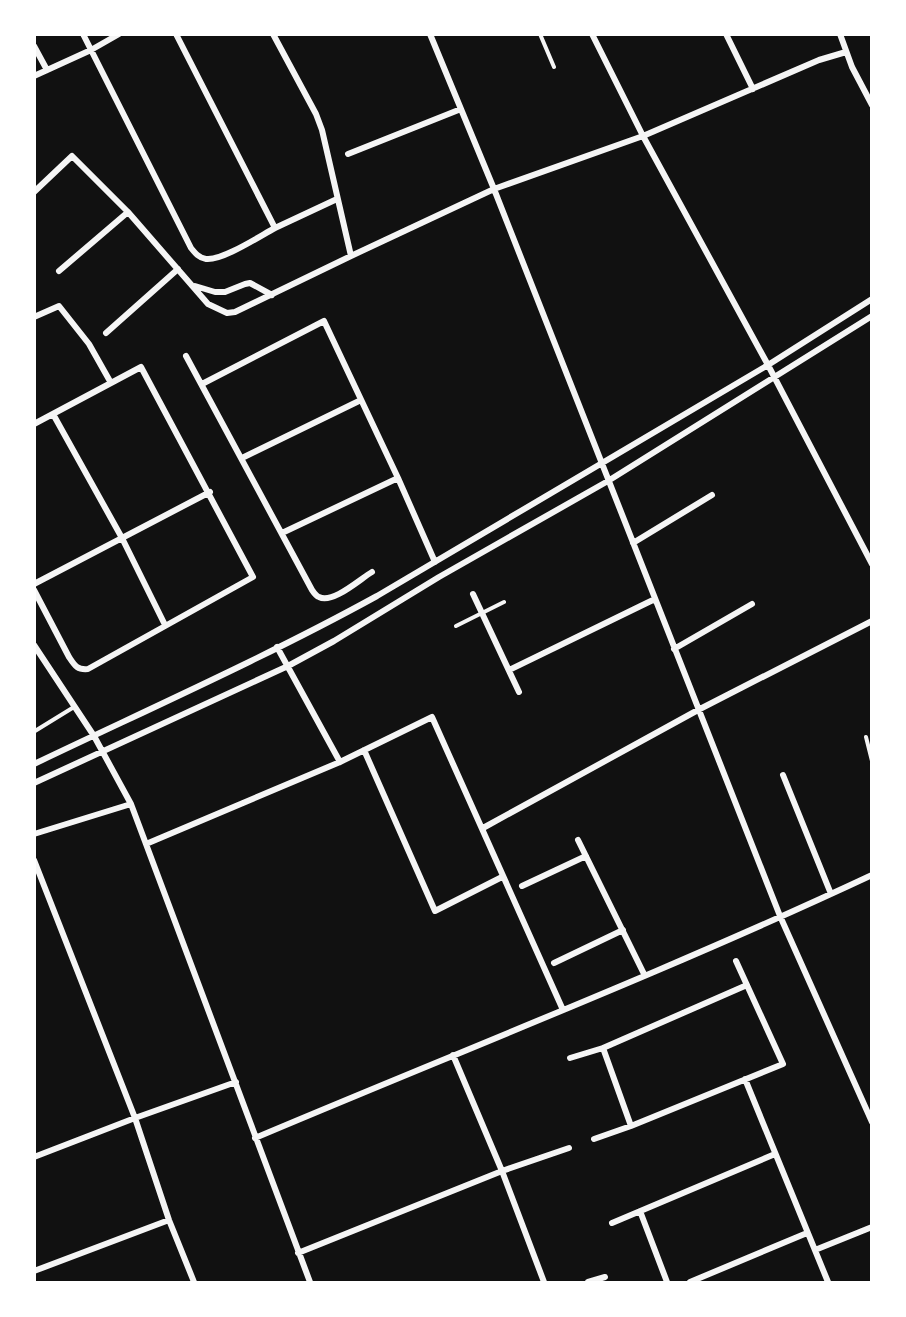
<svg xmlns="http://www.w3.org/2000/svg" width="906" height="1317" viewBox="0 0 906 1317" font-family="'Alegreya Sans',sans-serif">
<rect width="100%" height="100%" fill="#111"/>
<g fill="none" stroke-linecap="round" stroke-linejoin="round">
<path stroke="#f5f5f5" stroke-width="4" d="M540,34L554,67
M456,626L504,602
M35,731L74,707
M866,737L872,761"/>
<path stroke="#f5f5f5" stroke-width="6" d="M83,34L191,248C195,253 199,258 206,259C222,261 260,236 275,228L176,34
M273,34L316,114L322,130L351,256
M430,34L494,189L780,916L872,1122
M592,34L643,136L768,365L872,564
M726,34L753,89
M840,34L852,67L872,105
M34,46L47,70
M34,76L91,50L119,34
M348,154L461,109
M34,192L72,156L128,212L208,304L227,313L235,312L351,256L494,189L643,136L819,60L846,52
M275,228L337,199
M59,271L128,212
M195,286L215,292H225L245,284L250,283L272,295
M34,317L59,306L89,344L111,383
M106,333L178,269
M186,356L312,590C314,593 316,596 319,597C333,604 360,579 372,572
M202,384L324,321L398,478L435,562
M53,414L122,538L165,625
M34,424L141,367L253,577L88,669C77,670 75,666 69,657L34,590
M242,458L361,400
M282,533L398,478
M633,543L712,495
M34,584L210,492
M473,594L519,692
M34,645L94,736L131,804L310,1282
M277,647L340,762
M674,649L752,604
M509,670L655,599
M364,750L435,911L502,877
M34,764C149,709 266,657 377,596L768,365L872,299
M783,775L831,894
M34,783L288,666L334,641L439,577L608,481L872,316
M483,828L698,710L872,621
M34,834L131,804
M578,840L644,974
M146,844L340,762L432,717L563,1010
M34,860L135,1118L169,1220L194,1282
M522,886L586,856
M554,963L623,930
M453,1055L502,1171L544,1282
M570,1058L603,1048
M745,1079L828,1282
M631,1126L603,1048L747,985
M255,1138C461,1051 669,970 872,875
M594,1139L631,1126L783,1064L736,961
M34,1157L135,1118L236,1082
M640,1211L667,1282
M612,1223L775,1154
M815,1250L872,1227
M298,1253L502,1171L569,1148
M34,1271L169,1220
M588,1282L605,1277
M690,1282L807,1233"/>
</g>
<rect width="906" height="1317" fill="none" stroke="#ffffff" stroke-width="72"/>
</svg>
